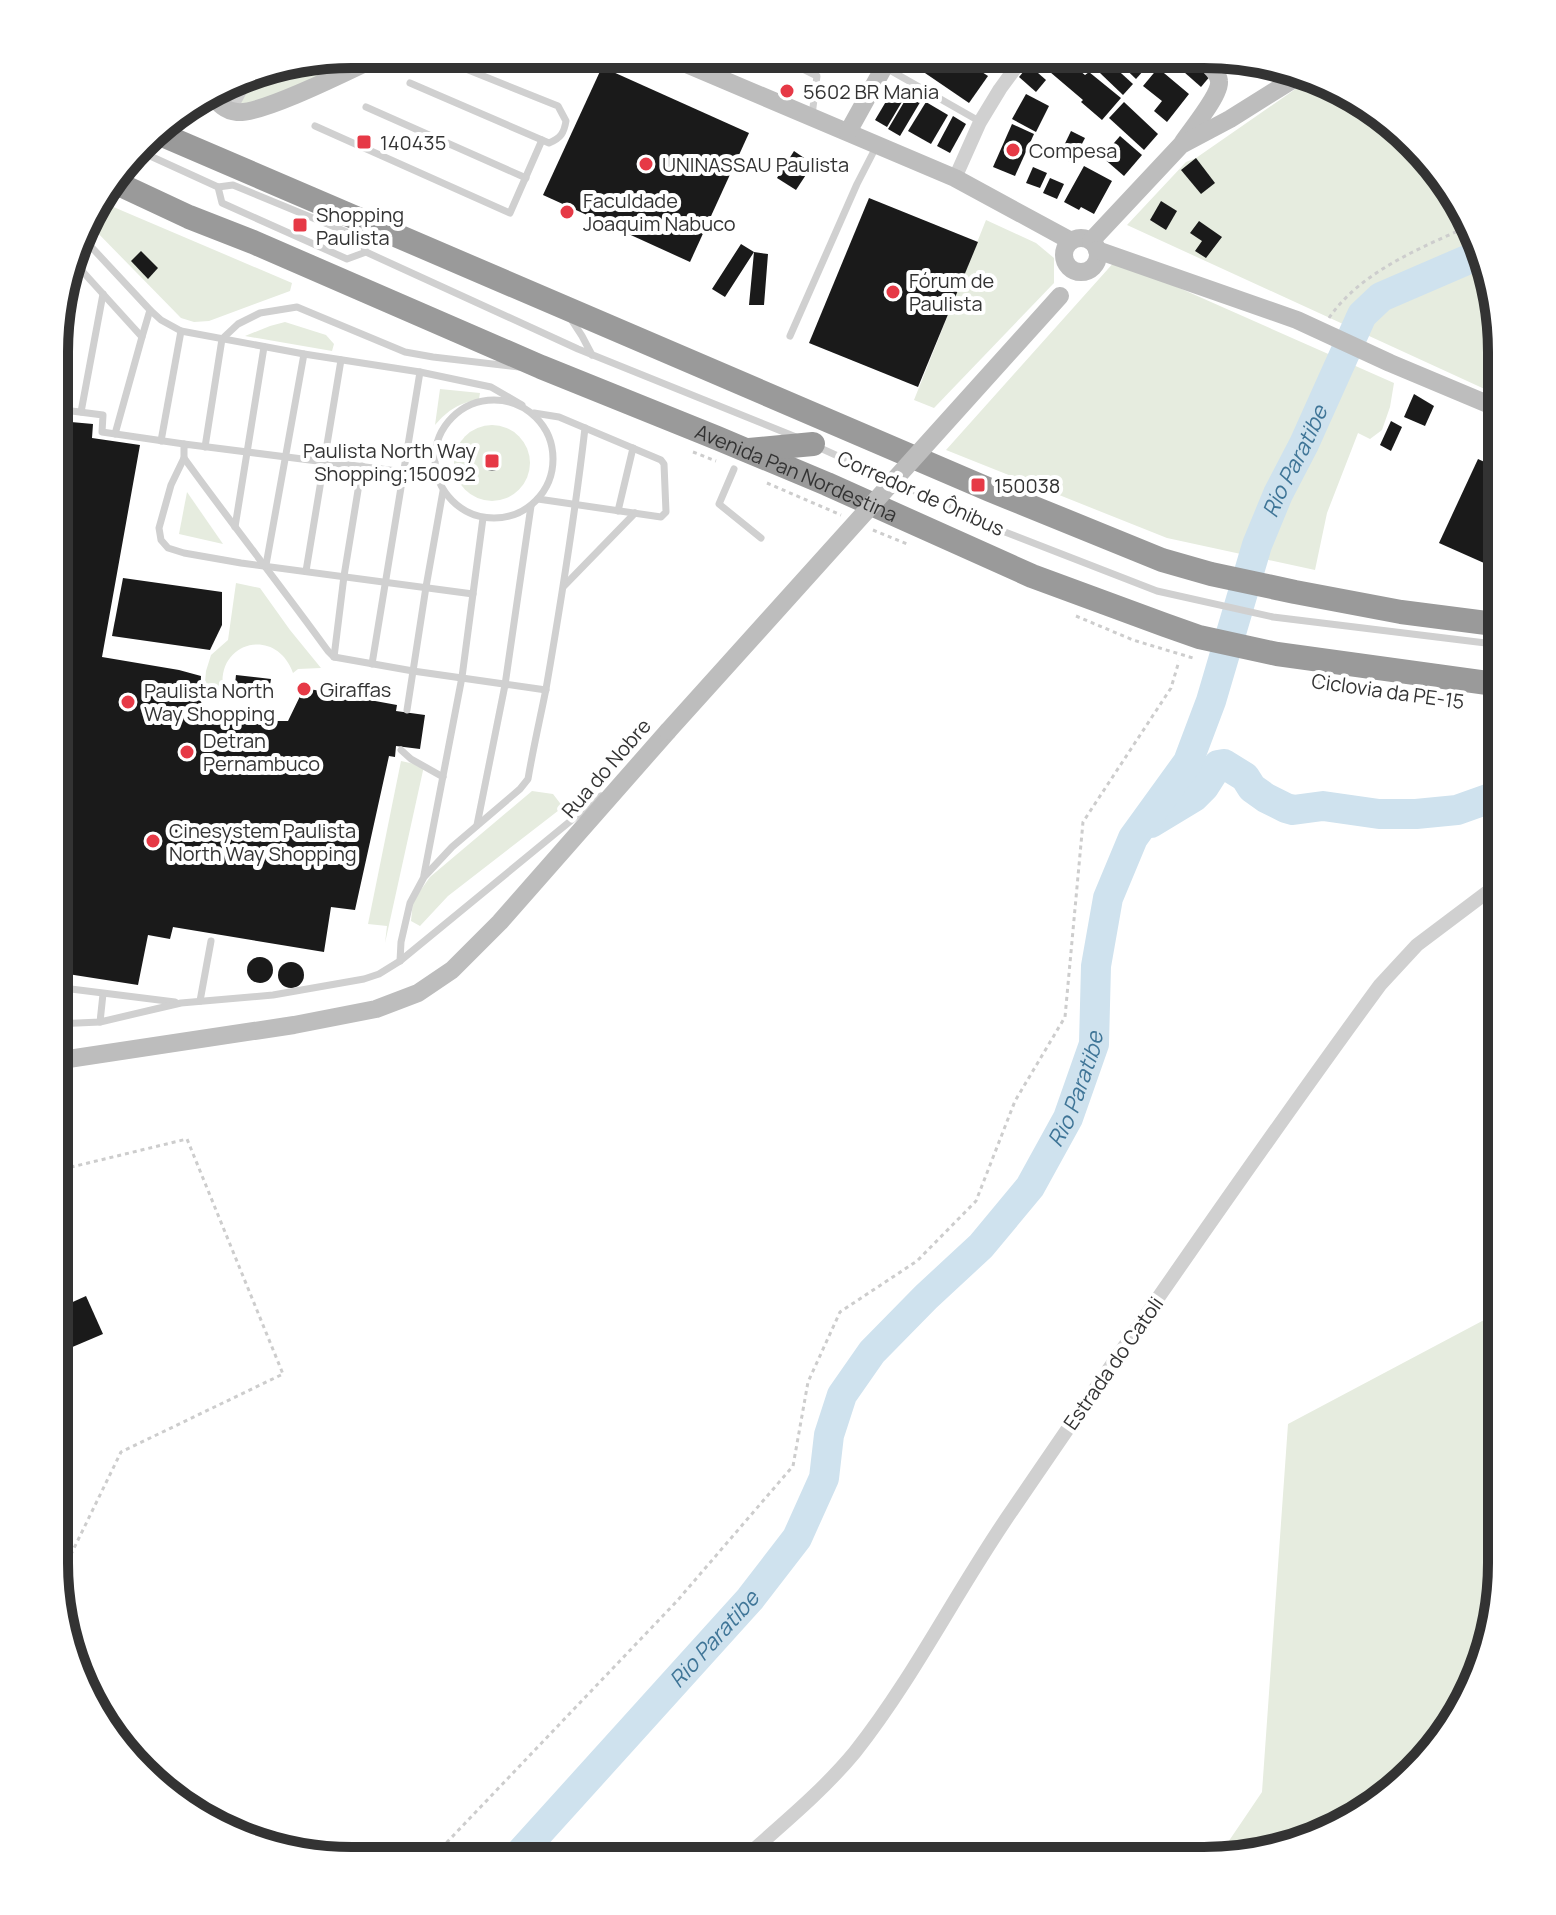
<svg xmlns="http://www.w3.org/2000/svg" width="1556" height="1915" font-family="Manrope,sans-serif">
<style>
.green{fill:#e6ecdf}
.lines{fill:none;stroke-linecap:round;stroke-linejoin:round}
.river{stroke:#cfe2ee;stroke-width:30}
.building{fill:#1a1a1a}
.path{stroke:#cdcdcd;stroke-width:3;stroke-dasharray:4 4;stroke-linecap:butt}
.lane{stroke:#d0d0d0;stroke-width:7}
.street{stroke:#d0d0d0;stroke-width:14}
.secondary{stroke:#bdbdbd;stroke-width:18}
.highway{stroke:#9a9a9a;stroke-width:24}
.secondary-bridge{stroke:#bdbdbd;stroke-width:18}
.poi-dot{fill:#e63946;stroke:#fff;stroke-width:3}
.labels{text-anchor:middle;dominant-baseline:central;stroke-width:8;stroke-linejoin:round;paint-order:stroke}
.poi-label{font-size:20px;fill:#333;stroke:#fff;text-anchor:start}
.street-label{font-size:20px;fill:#333;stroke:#fff}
.water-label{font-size:22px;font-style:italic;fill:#3f7597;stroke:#fff}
.rim{fill:none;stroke:#333;stroke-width:10}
</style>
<rect width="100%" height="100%" fill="#fff"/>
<g class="green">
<polygon points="352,54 374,54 305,87 234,108 215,94 256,70"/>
<polygon points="1307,81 1370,104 1462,203 1492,275 1502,352 1502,397 1127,225 1186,162 1196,158"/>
<polygon points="97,200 292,283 290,291 209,321 194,322 181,318 87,222"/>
<polygon points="986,220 1036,243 1054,258 1054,283 934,408 914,400"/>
<polygon points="1116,260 1394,383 1390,407 1382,430 1370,439 1358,433 1327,513 1315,570 1167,538 946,450"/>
<polygon points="285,322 326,335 334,344 332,351 245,336 270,326"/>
<path d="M440 389 480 393 479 399C458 404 449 409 435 425Z"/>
<circle cx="492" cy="463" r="38"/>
<polygon points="187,492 223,544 179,534"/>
<path d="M236 583 260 588 290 630 321 668 298 669 293 673C275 623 209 644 225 697L204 695 206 671 211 655 228 640Z"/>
<polygon points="401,761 424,766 385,943 387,926 368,924"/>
<polygon points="532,791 553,794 563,807 448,896 420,926 411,921 413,901 430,877"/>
<polygon points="1501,1311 1501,1583 1486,1659 1452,1728 1353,1821 1223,1860 1216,1860 1262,1792 1288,1424"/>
</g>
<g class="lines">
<g class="river">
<polyline points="1151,823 1194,797 1204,787 1218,765 1224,764 1245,777 1252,788 1266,798 1286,808 1293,810 1323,806 1379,814 1416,814 1457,810 1502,794"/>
<path id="s1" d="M514 1860 750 1599 797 1538 824 1478 829 1435 842 1395 872 1352 926 1297 981 1246 1030 1187 1068 1118 1094 1044 1096 966 1108 898 1133 838 1188 762 1211 701 1257 545 1278 494 1304 444 1362 315 1381 297 1483 253"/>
</g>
</g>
<g class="building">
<polygon points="900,56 958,56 988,76 969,103"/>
<polygon points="1118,56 1129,56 1144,70 1136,79 1115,59"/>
<polygon points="1063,57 1085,75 1089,72 1121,98 1102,120 1081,102 1083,100 1050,72"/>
<polygon points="1195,60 1211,75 1201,87 1184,72"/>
<polygon points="1110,63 1133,84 1123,95 1100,73"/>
<polygon points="1029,65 1046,80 1036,92 1019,77"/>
<polygon points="602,67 749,133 690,262 543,195"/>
<polygon points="1158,68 1189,94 1167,122 1154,111 1162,101 1143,86"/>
<polygon points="897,83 909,90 887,127 875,120"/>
<polygon points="910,92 922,99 900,136 888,129"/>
<polygon points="1026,94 1049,106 1036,132 1012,119"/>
<polygon points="926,102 948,115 931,144 908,131"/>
<polygon points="1124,102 1158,134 1144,150 1109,118"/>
<polygon points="953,116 966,124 950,153 937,146"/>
<polygon points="1012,124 1034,134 1015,176 993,167"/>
<polygon points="1071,131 1085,138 1072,163 1059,156"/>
<polygon points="1120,136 1142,155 1124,176 1102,157"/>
<polygon points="794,151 813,164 796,190 777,178"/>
<polygon points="1196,158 1215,183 1201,194 1181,170"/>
<polygon points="1084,166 1112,181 1094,214 1081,207 1079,210 1064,202"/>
<polygon points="1033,167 1047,173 1040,188 1026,183"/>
<polygon points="1050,178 1064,184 1057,199 1043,193"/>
<polygon points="869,198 978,242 918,387 809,343"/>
<polygon points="1161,201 1177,211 1166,230 1150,220"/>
<polygon points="1199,221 1222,237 1206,258 1195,251 1202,241 1190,233"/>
<polygon points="741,244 754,252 768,254 764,305 749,305 754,252 725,297 712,289"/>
<polygon points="141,251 158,268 148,279 131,261"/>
<polygon points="1414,394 1434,406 1425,426 1404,417"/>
<polygon points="1391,421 1402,427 1391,451 1380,445"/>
<polygon points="71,422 93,424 92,438 140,445 102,657 179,670 201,676 200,698 204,712 250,721 288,721 304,688 397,705 396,711 425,715 420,749 396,746 395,757 389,756 355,910 331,907 324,952 173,927 170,939 148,935 138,985 55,972 56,435 70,437"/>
<circle cx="492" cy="462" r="9"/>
<polygon points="1478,459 1502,470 1502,571 1439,543"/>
<polygon points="123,578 222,592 222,625 210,650 112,636"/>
<polygon points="236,675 271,679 268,696 234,693"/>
<circle cx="260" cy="970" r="13"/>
<circle cx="291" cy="975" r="13"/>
<polygon points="86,1296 103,1334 63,1351 54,1331 55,1310"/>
</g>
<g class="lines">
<g class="path">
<path d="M1329 318C1361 271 1421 248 1471 225"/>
<polyline points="693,452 716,461"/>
<polyline points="767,483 841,515"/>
<polyline points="873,530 907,544"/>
<polyline points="1076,616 1133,640 1193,658"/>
<polyline points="1318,682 1437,698"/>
<polyline points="55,1171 187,1139 283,1374 121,1452 57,1583"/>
<polyline points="430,1860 677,1601 793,1466 808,1382 840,1312 917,1261 976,1201 1015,1101 1065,1017 1083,822 1171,688 1179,661"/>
</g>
<g class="lane">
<polyline points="775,55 817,76 812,115"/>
<polyline points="886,68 979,121"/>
<polyline points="705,69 717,55"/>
<polyline points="410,83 542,140"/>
<polyline points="366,107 526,178"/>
<path d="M315 126 510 213 542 140 549 143C561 138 564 133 566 121L558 106 451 63 446 54"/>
<polyline points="137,150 218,187 233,185 359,237 366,252 578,349 796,437"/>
<polyline points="218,187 222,203 347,259 366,252"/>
<polyline points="82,237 150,310 161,320 181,331 304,354 420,372 491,387 522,405"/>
<polyline points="74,262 142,337 115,434"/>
<polyline points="571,319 582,336 592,355"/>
<polyline points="790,336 857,184 876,147"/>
<polyline points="142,337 150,310"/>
<circle cx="494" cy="459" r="59"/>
<polyline points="56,409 103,415 102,432 184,444"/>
<polyline points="81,412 103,294"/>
<polyline points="534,413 559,417 661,460 664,464 666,512 661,517 538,499"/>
<polyline points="56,426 65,427"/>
<polyline points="161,441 181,331"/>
<polyline points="205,447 222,339 238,324 260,313 297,307 405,352 433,357 519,367"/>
<polyline points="818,447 1005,532 1157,591 1273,617 1502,645"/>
<polyline points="184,458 171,485 159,528 161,540 168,548 184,553 241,563 473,594"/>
<polyline points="734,469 719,504 761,538"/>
<path d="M436 476 184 444V458C231 523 281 586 328 651L334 657 413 671 546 690"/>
<polyline points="618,511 633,448"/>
<polyline points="235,527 264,347"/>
<polyline points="266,565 304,354"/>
<polyline points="306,571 341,360"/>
<polyline points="564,586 635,513"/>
<polyline points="334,657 344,576 362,466"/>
<polyline points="372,664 420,372"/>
<polyline points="407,710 426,587 443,491"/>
<polyline points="401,750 411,759 443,777"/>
<polyline points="477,825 505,685 531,506"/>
<polyline points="424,875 462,677 483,518"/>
<path d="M400 961 401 942 410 903 424 877 452 847 520 789 528 779C533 749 540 719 546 689 561 602 575 515 585 428"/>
<polyline points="55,987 175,1002"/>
<polyline points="200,1001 211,941"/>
<polyline points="100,1022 103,994"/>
<polyline points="55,1024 100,1022 181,1003 273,995 364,979 379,974 400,961 601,796"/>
</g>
<g class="street">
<polyline points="229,111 249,74"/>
<polyline points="955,178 980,122 1000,89 1024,56"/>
<path d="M742 1860C780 1826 822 1792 855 1752 915 1676 958 1588 1013 1509 1133 1333 1254 1157 1380 985L1417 945 1502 881"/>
</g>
<g class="secondary">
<polyline points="665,55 955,178 1071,241"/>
<path d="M212 95C219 104 225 111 237 112 262 115 356 67 384 54"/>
<polyline points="848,132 884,67 893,56"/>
<path d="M1183 142C1191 130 1221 94 1219 81 1218 71 1206 63 1199 56"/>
<circle cx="1081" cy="255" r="17"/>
<polyline points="1091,241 1181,145 1230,119 1297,77"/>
<polyline points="1097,250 1297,320 1390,363 1502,410"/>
<polyline points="55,1061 294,1025 376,1009 418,993 452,970 500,922 668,731"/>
</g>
<g class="highway">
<polyline points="153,131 990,490 1162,560 1211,574 1295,592 1401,612 1502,625"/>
<path id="s2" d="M112 181 189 217 253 242 541 367 717 438 827 484 1032 576 1165 625 1199 637 1277 654 1502 685"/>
<polyline points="749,450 813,444"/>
</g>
<polyline class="secondary-bridge" points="668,731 1060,296"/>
</g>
<g class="poi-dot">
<circle cx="787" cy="91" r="8"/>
<rect x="356" y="134" width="16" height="16" rx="4"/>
<circle cx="1013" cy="150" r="8"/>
<circle cx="646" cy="164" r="8"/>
<circle cx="567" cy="212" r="8"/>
<rect x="292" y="217" width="16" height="16" rx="4"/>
<circle cx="893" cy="292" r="8"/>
<rect x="484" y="453" width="16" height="16" rx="4"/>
<rect x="970" y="477" width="16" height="16" rx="4"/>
<circle cx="304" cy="689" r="8"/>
<circle cx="128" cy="702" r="8"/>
<circle cx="187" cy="752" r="8"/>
<circle cx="153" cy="841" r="8"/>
</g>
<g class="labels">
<g class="poi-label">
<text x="803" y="91">5602 BR Mania</text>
<text x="380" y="142">140435</text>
<text x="1029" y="150">Compesa</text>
<text x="662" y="164">UNINASSAU Paulista</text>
<text x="583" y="200">Faculdade<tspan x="583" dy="23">Joaquim Nabuco</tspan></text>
<text x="316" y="214">Shopping<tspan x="316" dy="23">Paulista</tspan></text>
<text x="909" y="280">Fórum de<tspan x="909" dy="23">Paulista</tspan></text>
<text x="476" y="450" text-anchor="end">Paulista North Way<tspan x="476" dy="23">Shopping;150092</tspan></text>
<text x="994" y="485">150038</text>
<text x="320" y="689">Giraffas</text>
<text x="144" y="690">Paulista North<tspan x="144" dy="23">Way Shopping</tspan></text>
<text x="203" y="740">Detran<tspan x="203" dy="23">Pernambuco</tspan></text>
<text x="169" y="830">Cinesystem Paulista<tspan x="169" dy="23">North Way Shopping</tspan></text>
</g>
<g class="street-label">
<text stroke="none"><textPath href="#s2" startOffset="744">Avenida Pan Nordestina</textPath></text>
<text transform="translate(921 493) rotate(24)">Corredor de Ônibus</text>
<text transform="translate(1388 691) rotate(8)">Ciclovia da PE-15</text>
<text transform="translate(606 768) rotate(-49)">Rua do Nobre</text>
<text transform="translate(1113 1363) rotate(-55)">Estrada do Catoli</text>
</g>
<g class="water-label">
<text stroke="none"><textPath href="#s1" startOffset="1644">Rio Paratibe</textPath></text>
<text stroke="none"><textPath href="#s1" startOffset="970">Rio Paratibe</textPath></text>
<text stroke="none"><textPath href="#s1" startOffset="298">Rio Paratibe</textPath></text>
</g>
</g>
<path d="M0 0H1556V1915H0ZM352 68H1204A284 284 0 0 1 1488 352V1563A284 284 0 0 1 1204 1847H352A284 284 0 0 1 68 1563V352A284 284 0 0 1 352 68Z" fill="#fff" fill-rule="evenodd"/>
<path class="rim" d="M352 68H1204A284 284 0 0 1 1488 352V1563A284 284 0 0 1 1204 1847H352A284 284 0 0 1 68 1563V352A284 284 0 0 1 352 68Z"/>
</svg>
